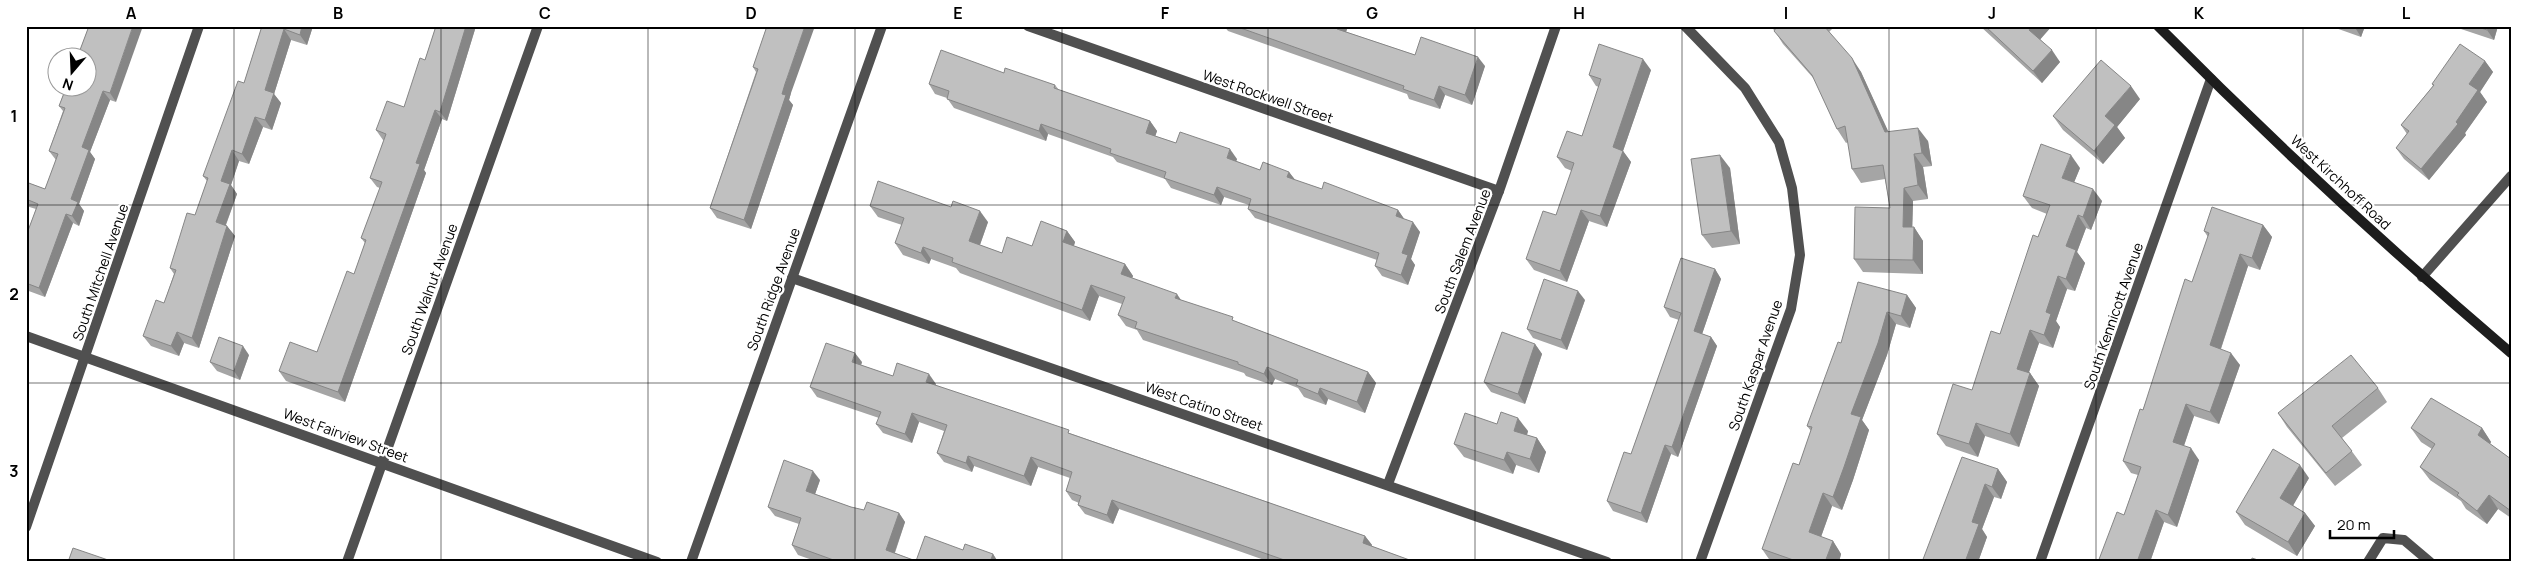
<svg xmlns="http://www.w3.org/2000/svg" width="2537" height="588" font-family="Manrope,sans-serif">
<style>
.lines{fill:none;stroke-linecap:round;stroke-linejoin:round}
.minor{stroke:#505050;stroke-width:10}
.secondary{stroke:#1d1d1d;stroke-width:10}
.wall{fill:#a5a5a5}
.shaded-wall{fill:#868686}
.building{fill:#c0c0c0;stroke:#868686}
.grid{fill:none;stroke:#000;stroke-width:1;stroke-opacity:0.55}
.labels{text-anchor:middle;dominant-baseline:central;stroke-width:4.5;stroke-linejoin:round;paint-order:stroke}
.street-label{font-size:14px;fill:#000;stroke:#fff}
.neatline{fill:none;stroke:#000;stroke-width:2}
.grid-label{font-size:16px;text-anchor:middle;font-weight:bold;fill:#000}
</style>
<rect width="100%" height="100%" fill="#fff"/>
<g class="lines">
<g class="minor">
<polyline points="1028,26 1499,191"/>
<polyline points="1685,26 1745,88 1779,142 1792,188 1800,255 1791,309 1700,562"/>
<polyline points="2422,277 2511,176"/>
<polyline points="792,278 1607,562"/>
<polyline points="26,336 657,562"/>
<polyline points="1388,484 1499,191 1556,26"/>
<polyline points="26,527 199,26"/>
<polyline points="347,562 538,26"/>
<polyline points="691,562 882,26"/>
<polyline points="2040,562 2211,79"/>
<polyline points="2368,562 2383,538 2404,540 2430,562"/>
</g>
<path class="secondary" d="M2158 26C2271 140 2389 249 2511 353"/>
</g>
<g class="wall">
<polygon points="89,26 116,102 110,100 90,152 95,159 79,204 84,211 79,226 73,223 45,297 26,290 26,236 36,209 26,206 26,182 45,189 56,160 49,151 63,111 59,106"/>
<polygon points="262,26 313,26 307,45 291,40 274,94 281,103 272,130 263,127 249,164 239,161 231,185 237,194 226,225 235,236 199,348 184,343 179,356 151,346 143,336 164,303 174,274 170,268 195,215 207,181 203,176 244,83"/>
<polygon points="436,26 476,26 447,121 442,119 424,170 426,173 345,402 286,381 279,371 317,352 354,274 365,243 361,238 380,188 377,187 370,178 384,140 383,140 376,130 404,107 425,60"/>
<polygon points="767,26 791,93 789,100 793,105 751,229 717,218 710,208 756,72 753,67"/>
<polygon points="1224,26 1348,26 1346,32 1415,55 1485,66 1472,105 1445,95 1440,109 1409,99 1407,94 1228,31"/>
<polygon points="1770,26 1835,26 1829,32 1861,72 1888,132 1928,141 1932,166 1923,167 1928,199 1913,201 1912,227 1914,227 1923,241 1923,274 1863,272 1854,259 1890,208 1885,179 1861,183 1852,169 1848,142 1846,143 1837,129 1815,80 1783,44 1774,30"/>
<polygon points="1980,26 2052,26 2040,39 2060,62 2042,83"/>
<polygon points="2330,26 2365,26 2361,37"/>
<polygon points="2459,26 2498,26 2494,40 2461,29"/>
<polygon points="2485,61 2493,72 2480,92 2487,102 2465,133 2466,135 2429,180 2404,159 2396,148 2407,134 2401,125 2433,86 2432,84"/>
<polygon points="1651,70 1623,151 1631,162 1607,227 1589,221 1567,282 1534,270 1526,259 1556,215 1572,171 1565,168 1557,157 1582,136 1599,87 1596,86 1589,75"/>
<polygon points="1004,73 1055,85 1059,90 1150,121 1157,131 1155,136 1176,143 1237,159 1236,161 1260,170 1289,172 1295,180 1322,189 1398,210 1404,219 1420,232 1411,259 1415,265 1408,285 1382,276 1375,266 1377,260 1255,218 1248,209 1249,205 1224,197 1221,205 1171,188 1165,179 1117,162 1113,157 1048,134 1046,141 954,108 947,98 935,94 929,84"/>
<polygon points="2140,99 2117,127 2125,138 2103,164 2063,130 2053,116"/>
<polygon points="1730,168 1740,244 1712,248 1702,235"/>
<polygon points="2080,168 2074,182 2102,201 2091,230 2086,228 2077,252 2085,263 2075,291 2067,289 2056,321 2060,327 2053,348 2039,343 2029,372 2030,373 2039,386 2019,447 1985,436 1978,457 1946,446 1937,434 1972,390 2000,334 2038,237 2047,214 2032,208 2023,196"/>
<polygon points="870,206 988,222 980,245 1002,253 1032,246 1067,231 1075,242 1074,246 1125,264 1133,276 1132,278 1181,300 1237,322 1368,372 1376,383 1365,413 1328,399 1326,405 1304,397 1298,388 1275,379 1272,385 1246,376 1244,373 1143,340 1137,330 1126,326 1118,315 1122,304 1099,296 1090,321 960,273 956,268 931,259 929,264 903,255 895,243 902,225 878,217"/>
<polygon points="2263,225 2272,237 2260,270 2248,266 2221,349 2240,365 2219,424 2194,416 2184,446 2199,460 2177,527 2164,522 2150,562 2098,562 2124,515 2138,475 2131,473 2123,461 2192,282 2208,237 2204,231"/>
<polygon points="1715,269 1721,279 1702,334 1711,337 1717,346 1678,457 1671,454 1647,523 1613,511 1607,501 1631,454 1679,320 1670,317 1664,307"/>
<polygon points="1907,295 1916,308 1910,328 1896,324 1887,355 1862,420 1869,430 1853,480 1842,510 1832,506 1821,537 1833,541 1841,554 1839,562 1771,562 1762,549 1799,465 1811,431 1807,426 1841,343"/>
<polygon points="1585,300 1567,350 1533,338 1527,329"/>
<polygon points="1535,344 1542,354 1525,404 1491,392 1484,382"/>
<polygon points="249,355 240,380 217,371 210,362"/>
<polygon points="862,362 861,365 893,376 936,384 935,385 1072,434 1365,536 1372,545 1371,546 1415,562 1270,562 1119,509 1113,524 1085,514 1078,505 1079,503 1072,500 1066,491 1070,478 1038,467 1031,486 974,466 972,472 944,462 937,453 944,431 919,422 912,443 883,433 876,424 879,418 817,397 810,387"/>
<polygon points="2378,388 2387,402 2342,438 2362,465 2335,486 2287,427 2278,413"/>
<polygon points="1497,424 1528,431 1527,435 1537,438 1546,452 1539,473 1516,465 1513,474 1464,457 1454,444"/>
<polygon points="2411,428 2482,428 2491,442 2490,444 2511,459 2511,518 2498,509 2487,524 2466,509 2461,501 2430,480 2420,467 2432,449 2421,442"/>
<polygon points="1998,469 2007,482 2001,499 1994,497 1982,529 1987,537 1978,562 1922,562"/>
<polygon points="2309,478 2293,505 2305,513 2315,526 2297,556 2245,525 2236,512"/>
<polygon points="820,480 815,494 851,507 864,510 899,513 905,522 895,553 916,561 963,550 993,554 998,562 818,562 798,555 792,545 799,524 775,516 768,507"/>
</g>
<g class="shaded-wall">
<polygon points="133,26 143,26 116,102 110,93"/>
<polygon points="302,26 313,26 307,45 300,35"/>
<polygon points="466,26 476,26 447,121 440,112"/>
<polygon points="805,26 815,26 791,93 789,100 793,105 751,229 744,220 785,84"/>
<polygon points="1338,26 1348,26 1344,38 1337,29"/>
<polygon points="2032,26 2052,26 2038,42 2029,30"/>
<polygon points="2354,26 2365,26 2361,37"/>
<polygon points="2489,26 2498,26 2494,40 2487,30"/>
<polygon points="284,29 291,40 274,94 281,103 272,130 265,120 265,90"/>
<polygon points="2052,50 2060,62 2042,83 2033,71"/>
<polygon points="1478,57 1485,66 1472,105 1465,95"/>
<polygon points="1852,58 1861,72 1895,146 1885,132"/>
<polygon points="1643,59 1651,70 1623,151 1631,162 1607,227 1600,216 1613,147"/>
<polygon points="2485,61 2493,72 2480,92 2487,102 2465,133 2466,135 2429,180 2421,169 2456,122 2469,84"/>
<polygon points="1439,86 1445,95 1440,109 1434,100"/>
<polygon points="2131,86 2140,99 2117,127 2125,138 2103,164 2094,151 2105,116"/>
<polygon points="103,91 110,100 90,152 95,159 79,204 84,211 79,226 72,216 71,199 82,147"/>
<polygon points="435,110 442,119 424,170 426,173 345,402 338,392 416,163"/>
<polygon points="255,117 263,127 249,164 242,154"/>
<polygon points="1150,121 1157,131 1153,143 1146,133"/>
<polygon points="1041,124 1048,134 1046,141 1039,131"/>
<polygon points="1918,128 1928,141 1932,166 1922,153"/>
<polygon points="1230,149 1237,159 1234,168 1227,158"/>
<polygon points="232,150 239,161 231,185 237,194 223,232 216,222 221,181"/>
<polygon points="1914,154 1923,167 1928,199 1918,185"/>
<polygon points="1720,155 1730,168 1740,244 1731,231"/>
<polygon points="2071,155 2080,168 2071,190 2062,178"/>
<polygon points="1289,172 1296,181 1287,177"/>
<polygon points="1217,187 1224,197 1221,205 1214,195"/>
<polygon points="1904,188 1913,201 1912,240 1903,227"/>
<polygon points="2093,189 2102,201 2091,230 2083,217"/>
<polygon points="1398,210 1405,220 1396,216"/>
<polygon points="1581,210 1589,221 1567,282 1560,271"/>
<polygon points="980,211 988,222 977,253 969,241"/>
<polygon points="66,214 73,223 45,297 39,288"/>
<polygon points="2078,215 2086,228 2077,252 2085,263 2075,291 2066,279 2066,246"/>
<polygon points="1413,222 1420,232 1411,259 1415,265 1408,285 1401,275 1402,253"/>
<polygon points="2263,225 2272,237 2260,270 2252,258"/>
<polygon points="227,226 235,236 199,348 192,338"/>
<polygon points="1914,227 1923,241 1923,274 1913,260"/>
<polygon points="1067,231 1075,242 1071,254 1063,242"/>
<polygon points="923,247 931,259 929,264 921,253"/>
<polygon points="2240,254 2248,266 2218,357 2210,345"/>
<polygon points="1125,264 1133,276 1129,285 1121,274"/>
<polygon points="1715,269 1721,279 1700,340 1694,331"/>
<polygon points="2058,276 2067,289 2056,321 2060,327 2053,348 2044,335 2046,312"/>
<polygon points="1091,285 1099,296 1090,321 1082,310"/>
<polygon points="1578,291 1585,300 1567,350 1561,340"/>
<polygon points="1177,294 1185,306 1175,298"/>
<polygon points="1907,295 1916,308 1910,328 1901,316"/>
<polygon points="1887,312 1896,324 1887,355 1862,420 1869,430 1853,480 1842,510 1833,497 1851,414"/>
<polygon points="2030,330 2039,343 2026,381 2017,369"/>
<polygon points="177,332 184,343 179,356 171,346"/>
<polygon points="1711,337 1717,346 1678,457 1672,447"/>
<polygon points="1535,344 1542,354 1525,404 1518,394"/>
<polygon points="243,346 249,355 240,380 234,371"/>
<polygon points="855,353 862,362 859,371 852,362"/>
<polygon points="2231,353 2240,365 2219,424 2210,412"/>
<polygon points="1267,367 1275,379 1272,385 1264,374"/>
<polygon points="1368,372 1376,383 1365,413 1357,402"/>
<polygon points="2030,373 2039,386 2019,447 2010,434"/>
<polygon points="929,374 936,384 933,392 926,382"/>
<polygon points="1320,388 1328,399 1326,405 1318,394"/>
<polygon points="2186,404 2194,416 2181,454 2173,442"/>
<polygon points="912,413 919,422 912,443 905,434"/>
<polygon points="1518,418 1528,431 1524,444 1514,431"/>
<polygon points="1976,423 1985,436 1978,457 1969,444"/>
<polygon points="2482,428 2491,442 2487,448 2478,435"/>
<polygon points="1537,438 1546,452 1539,473 1530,459"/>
<polygon points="1665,445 1671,454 1647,523 1641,513"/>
<polygon points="2191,448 2199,460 2177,527 2168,515"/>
<polygon points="1507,452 1516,465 1513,474 1504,460"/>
<polygon points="968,456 974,466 972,472 966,463"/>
<polygon points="1031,457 1038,467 1031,486 1024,476"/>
<polygon points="2300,465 2309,478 2290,511 2280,498"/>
<polygon points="1998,469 2007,482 2001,499 1992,487"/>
<polygon points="813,471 820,480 813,500 806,491"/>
<polygon points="1985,484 1994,497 1982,529 1987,537 1978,562 1965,562 1972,522"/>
<polygon points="1823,493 1832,506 1818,545 1809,532"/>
<polygon points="2489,495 2498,509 2487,524 2477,511"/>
<polygon points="1112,500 1119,509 1113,524 1107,515"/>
<polygon points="2156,510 2164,522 2150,562 2137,562"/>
<polygon points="899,513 905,522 892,560 886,550"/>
<polygon points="2305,513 2315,526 2297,556 2288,542"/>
<polygon points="1365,536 1372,545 1369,553 1363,543"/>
<polygon points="1833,541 1841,554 1839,562 1825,562"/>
<polygon points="993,554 998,562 990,562"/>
</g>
<g class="building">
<polygon points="89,26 133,26 110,93 103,91 82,147 89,150 71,199 78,202 72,216 66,214 39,288 26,283 26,236 38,204 26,199 26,182 45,189 58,154 49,151 65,108 59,106 66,88 88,88 88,58 77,58"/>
<polygon points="262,26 302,26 300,35 284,29 265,90 274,93 265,120 255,117 242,154 232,150 221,181 230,184 216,222 227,226 192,338 177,332 171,346 143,336 156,300 164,303 176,270 170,268 187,213 195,215 208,178 203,176 238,81 244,83"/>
<polygon points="436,26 466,26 440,112 435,110 416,163 420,164 338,392 279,371 290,342 317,352 347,271 354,274 366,240 361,238 382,182 370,178 386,134 376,130 387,101 404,107 420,58 425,60"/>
<polygon points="767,26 805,26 785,84 782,94 786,95 744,220 710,208 758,69 753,67"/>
<polygon points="1235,26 1338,26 1337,29 1415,55 1421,37 1478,57 1465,95 1439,86 1434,100 1403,89 1404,86"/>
<polygon points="1775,26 1824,26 1852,58 1885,132 1918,128 1922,153 1914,154 1918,185 1904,188 1903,227 1914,227 1913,260 1854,259 1855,207 1890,208 1883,165 1852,169 1845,126 1837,129 1812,75 1774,31 1776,28"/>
<polygon points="1985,26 2032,26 2029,30 2052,50 2033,71"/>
<polygon points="2475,26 2489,26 2487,30"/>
<polygon points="1599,44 1643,59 1613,147 1623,151 1600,216 1581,210 1560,271 1526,259 1543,211 1556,215 1574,163 1557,157 1567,131 1582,136 1601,79 1589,75"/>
<polygon points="2460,44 2485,61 2469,84 2478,90 2456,122 2458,124 2421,169 2396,148 2409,131 2401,125 2434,85 2432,84"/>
<polygon points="941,50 1004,73 1005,68 1055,85 1054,88 1150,121 1146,133 1176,143 1180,132 1230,149 1227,158 1260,170 1263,162 1289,172 1287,177 1322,189 1324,182 1398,210 1396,216 1413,222 1402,253 1408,255 1401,275 1375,266 1379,253 1248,209 1251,199 1217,187 1214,195 1164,178 1166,172 1110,153 1111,149 1041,124 1039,131 947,99 949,91 929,84"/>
<polygon points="2101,60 2131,86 2105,116 2115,125 2094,151 2053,116"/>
<polygon points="2041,144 2071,155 2062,178 2093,189 2083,217 2078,215 2066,246 2076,250 2066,279 2058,276 2046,312 2051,314 2044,335 2030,330 2017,369 2030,373 2010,434 1976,423 1969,444 1937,434 1953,384 1972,390 1991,331 2000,334 2033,235 2038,237 2050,205 2023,196"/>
<polygon points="1720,155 1731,231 1702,235 1691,159"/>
<polygon points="878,181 951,207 953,201 980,211 969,241 1002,253 1007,237 1032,246 1041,221 1067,231 1063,242 1125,264 1121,274 1177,294 1175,298 1233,317 1232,320 1368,372 1357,402 1320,388 1318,394 1296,385 1298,380 1267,367 1264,374 1238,364 1238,362 1135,328 1137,322 1118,315 1125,297 1091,285 1082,310 952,262 953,258 923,247 921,253 895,243 904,218 870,206"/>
<polygon points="2212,207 2263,225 2252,258 2240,254 2210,345 2231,353 2210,412 2186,404 2173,442 2191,448 2168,515 2156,510 2137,562 2098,562 2117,512 2124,515 2141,467 2123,461 2140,409 2143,410 2185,279 2192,282 2209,233 2204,231"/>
<polygon points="1681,258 1715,269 1694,331 1711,337 1672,447 1665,445 1641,513 1607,501 1624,452 1631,454 1681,313 1664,307"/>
<polygon points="1544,279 1578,291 1561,340 1527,329"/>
<polygon points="1858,282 1907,295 1901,316 1887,312 1878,343 1851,414 1861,417 1844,467 1833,497 1823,493 1809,532 1833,541 1825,562 1799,562 1762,549 1793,463 1799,465 1812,427 1807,426 1838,342 1841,343"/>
<polygon points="1502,332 1535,344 1518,394 1484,382"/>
<polygon points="219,337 243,346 234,371 210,362"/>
<polygon points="826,343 855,353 852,362 893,376 897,363 929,374 926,382 1016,412 1069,430 1068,433 1365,536 1363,543 1415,562 1290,562 1112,500 1107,515 1078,505 1081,496 1066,491 1072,472 1031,457 1024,476 968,456 966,463 937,453 947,425 912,413 905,434 876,424 881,412 810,387"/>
<polygon points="2351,355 2378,388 2332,426 2352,451 2326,473 2278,413"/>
<polygon points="2431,398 2482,428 2478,435 2511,459 2511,511 2489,495 2477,511 2457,495 2459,493 2420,467 2435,444 2411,428"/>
<polygon points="1501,412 1518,418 1514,431 1537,438 1530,459 1507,452 1504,460 1454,444 1465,413 1497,424"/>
<polygon points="2273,449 2300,465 2280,498 2305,513 2288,542 2236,512"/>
<polygon points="1962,457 1998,469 1992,487 1985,484 1972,522 1979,524 1965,562 1922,562"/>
<polygon points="784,460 813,471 806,491 851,507 864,510 867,502 899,513 886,550 916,561 925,536 963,550 965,544 993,554 990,562 839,562 792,545 801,518 768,507"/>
<polygon points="73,548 114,562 68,562"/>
<polygon points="2252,558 2264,562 2251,562"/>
</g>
<path class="grid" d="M234 26V562M441 26V562M648 26V562M855 26V562M1062 26V562M1268 26V562M1475 26V562M1682 26V562M1889 26V562M2096 26V562M2303 26V562M26 205H2511M26 383H2511"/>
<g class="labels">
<g class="street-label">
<text transform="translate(1268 96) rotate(19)">West Rockwell Street</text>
<text transform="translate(2341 182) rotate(43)">West Kirchhoff Road</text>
<text transform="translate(1462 251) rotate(-69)">South Salem Avenue</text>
<text transform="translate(100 272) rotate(-71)">South Mitchell Avenue</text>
<text transform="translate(429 289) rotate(-70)">South Walnut Avenue</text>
<text transform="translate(773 289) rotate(-70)">South Ridge Avenue</text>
<text transform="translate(2113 316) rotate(-71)">South Kennicott Avenue</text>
<text transform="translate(1755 365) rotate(-71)">South Kaspar Avenue</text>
<text transform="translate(1204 406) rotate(19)">West Catino Street</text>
<text transform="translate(346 435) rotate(20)">West Fairview Street</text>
</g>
</g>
<rect width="2537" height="588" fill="none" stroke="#ffffff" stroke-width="55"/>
<g transform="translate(72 72) rotate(199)"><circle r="24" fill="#ffffff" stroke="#999999"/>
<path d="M0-4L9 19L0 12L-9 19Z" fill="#000000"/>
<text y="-8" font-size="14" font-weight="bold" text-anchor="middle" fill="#000000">N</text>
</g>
<path d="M2330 530v8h64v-8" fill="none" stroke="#000000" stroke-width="2.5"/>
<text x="2337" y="530" font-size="15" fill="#000000" stroke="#ffffff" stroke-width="4" paint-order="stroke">20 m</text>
<rect x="28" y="28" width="2482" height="532" class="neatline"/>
<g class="grid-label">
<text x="131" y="19">A</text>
<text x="338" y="19">B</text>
<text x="545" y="19">C</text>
<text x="751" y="19">D</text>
<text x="958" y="19">E</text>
<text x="1165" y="19">F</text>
<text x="1372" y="19">G</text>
<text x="1579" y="19">H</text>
<text x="1786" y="19">I</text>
<text x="1992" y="19">J</text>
<text x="2199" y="19">K</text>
<text x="2406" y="19">L</text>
<text x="14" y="122">1</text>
<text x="14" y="300">2</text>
<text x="14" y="477">3</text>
</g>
</svg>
